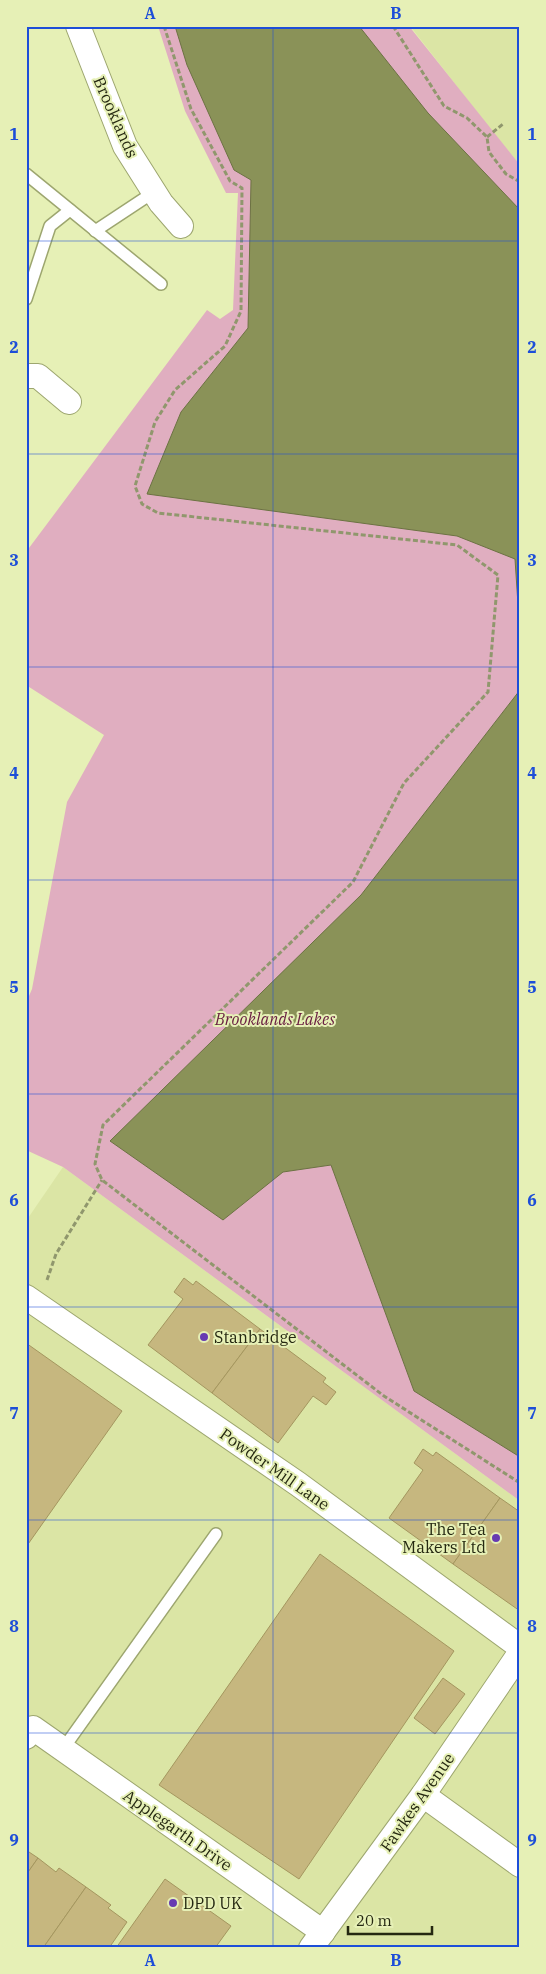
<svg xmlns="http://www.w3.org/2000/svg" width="546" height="1974" font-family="'IBM Plex Serif',serif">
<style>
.built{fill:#dbe5a5}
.green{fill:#e0aec0}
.water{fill:#8a9258;stroke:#6c7243}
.building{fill:#c6b77f;stroke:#a4965f}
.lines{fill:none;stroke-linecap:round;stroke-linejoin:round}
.service-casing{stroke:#9da66f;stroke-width:14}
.minor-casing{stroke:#9da66f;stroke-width:26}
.path{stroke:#90976d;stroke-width:3;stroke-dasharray:5 2.5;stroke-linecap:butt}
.service{stroke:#fff;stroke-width:11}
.minor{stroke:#fff;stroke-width:24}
.grid{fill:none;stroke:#1d4ed8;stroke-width:1;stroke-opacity:0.55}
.poi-dot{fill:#673bb2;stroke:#e6f0b6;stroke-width:2}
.labels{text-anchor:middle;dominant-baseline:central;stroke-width:4;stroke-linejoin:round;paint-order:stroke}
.street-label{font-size:16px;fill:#252811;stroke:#e6f0b6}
.park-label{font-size:16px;font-style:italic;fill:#6a2042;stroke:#e6f0b6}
.poi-label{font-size:16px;fill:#252811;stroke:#e6f0b6;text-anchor:start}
.neatline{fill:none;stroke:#1d4ed8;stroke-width:2}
.grid-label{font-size:16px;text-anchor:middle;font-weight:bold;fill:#1d4ed8}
</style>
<rect width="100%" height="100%" fill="#e6f0b6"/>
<g class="built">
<polygon points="410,26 520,26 520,165 488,126"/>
<polygon points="63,1167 520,1501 520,1948 26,1948 26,1221"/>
</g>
<polygon class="green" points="158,26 409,26 520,165 520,1501 63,1167 26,1150 26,1003 32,989 67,802 104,735 26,685 26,552 207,310 220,319 233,310 238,193 226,193 185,111"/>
<g class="water">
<polygon points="175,26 359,26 428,113 520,210 520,635 515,559 457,536 147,494 181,412 248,328 251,180 234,170 187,65"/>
<polygon points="520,690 520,1457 414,1391 331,1165 283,1172 223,1220 110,1141 361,895"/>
</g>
<g class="building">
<polygon points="184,1278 193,1285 196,1281 260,1329 212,1393 148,1345 183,1299 174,1292"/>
<polygon points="260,1329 326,1378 323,1382 336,1392 326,1405 313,1396 278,1443 212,1393"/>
<polygon points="26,1343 122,1411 26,1547"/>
<polygon points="423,1449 433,1456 436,1452 500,1498 453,1564 389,1518 423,1470 414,1463"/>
<polygon points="500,1498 520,1512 520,1611 453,1564"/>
<polygon points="320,1554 454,1651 299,1879 159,1785"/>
<polygon points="443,1678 465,1694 435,1734 414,1718"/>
<polygon points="26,1850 38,1858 26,1875"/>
<polygon points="38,1858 56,1872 59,1868 86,1887 43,1948 26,1948 26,1875"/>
<polygon points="165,1879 231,1926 215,1948 116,1948"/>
<polygon points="86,1887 111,1905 108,1908 127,1922 109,1948 43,1948"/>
</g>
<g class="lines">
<defs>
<g id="service">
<polyline points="26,174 161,284"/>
<polyline points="95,231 154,192"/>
<polyline points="26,299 50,226 70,210"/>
<polyline points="63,1749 216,1534"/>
</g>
<g id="minor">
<polyline points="78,26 125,146 161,203 181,226"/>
<polyline points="26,376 38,376 69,402"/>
<polyline points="26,1297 298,1484 520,1647"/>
<polyline points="26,1737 33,1728 323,1932"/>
<polyline points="423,1795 520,1865"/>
<polyline points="311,1948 423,1795 520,1653"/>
</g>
</defs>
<use href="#service" class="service-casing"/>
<use href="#minor" class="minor-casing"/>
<g class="path">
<polyline points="164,26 191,109 230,181 242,188 241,311 225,346 175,390 155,422 135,486 142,504 158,513 457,545 498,575 488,692 404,783 353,882 103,1125 95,1164 102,1180 384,1396 520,1483"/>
<polyline points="393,26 444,106 467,118 487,137 489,152 506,174 520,182"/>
<polyline points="487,137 503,124"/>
<polyline points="47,1280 56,1254 102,1180"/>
</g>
<use href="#service" class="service"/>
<use href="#minor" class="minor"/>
</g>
<path class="grid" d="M273 26V1948M26 241H520M26 454H520M26 667H520M26 880H520M26 1094H520M26 1307H520M26 1520H520M26 1733H520"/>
<g class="poi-dot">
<circle cx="204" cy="1337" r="5"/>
<circle cx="496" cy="1538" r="5"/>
<circle cx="173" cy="1903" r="5"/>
</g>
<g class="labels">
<g class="street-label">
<text transform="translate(116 117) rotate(66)">Brooklands</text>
<text transform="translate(275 1469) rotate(35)">Powder Mill Lane</text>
<text transform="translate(417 1802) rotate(-55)">Fawkes Avenue</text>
<text transform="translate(178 1830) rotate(35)">Applegarth Drive</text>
</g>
<g class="park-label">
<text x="275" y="1019">Brooklands Lakes</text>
</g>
<g class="poi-label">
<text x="214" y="1337">Stanbridge</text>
<text x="486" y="1529" text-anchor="end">The Tea<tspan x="486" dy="18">Makers Ltd</tspan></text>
<text x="183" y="1903">DPD UK</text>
</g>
</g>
<rect width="546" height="1974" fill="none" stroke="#e6f0b6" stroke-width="55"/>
<path d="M348 1926v8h84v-8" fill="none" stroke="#252811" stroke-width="2.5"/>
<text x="356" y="1926" font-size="15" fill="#252811" stroke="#e6f0b6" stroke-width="4" paint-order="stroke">20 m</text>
<rect x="28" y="28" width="490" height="1918" class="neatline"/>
<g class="grid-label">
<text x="150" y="19">A</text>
<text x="396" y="19">B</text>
<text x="14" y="140">1</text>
<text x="532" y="140">1</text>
<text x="14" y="353">2</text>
<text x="532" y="353">2</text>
<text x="14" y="566">3</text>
<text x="532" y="566">3</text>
<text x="14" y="779">4</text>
<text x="532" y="779">4</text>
<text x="14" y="993">5</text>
<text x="532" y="993">5</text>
<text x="14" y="1206">6</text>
<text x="532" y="1206">6</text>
<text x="14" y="1419">7</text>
<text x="532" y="1419">7</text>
<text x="14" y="1632">8</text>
<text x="532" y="1632">8</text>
<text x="14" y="1846">9</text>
<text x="532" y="1846">9</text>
<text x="150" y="1966">A</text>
<text x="396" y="1966">B</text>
</g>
</svg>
